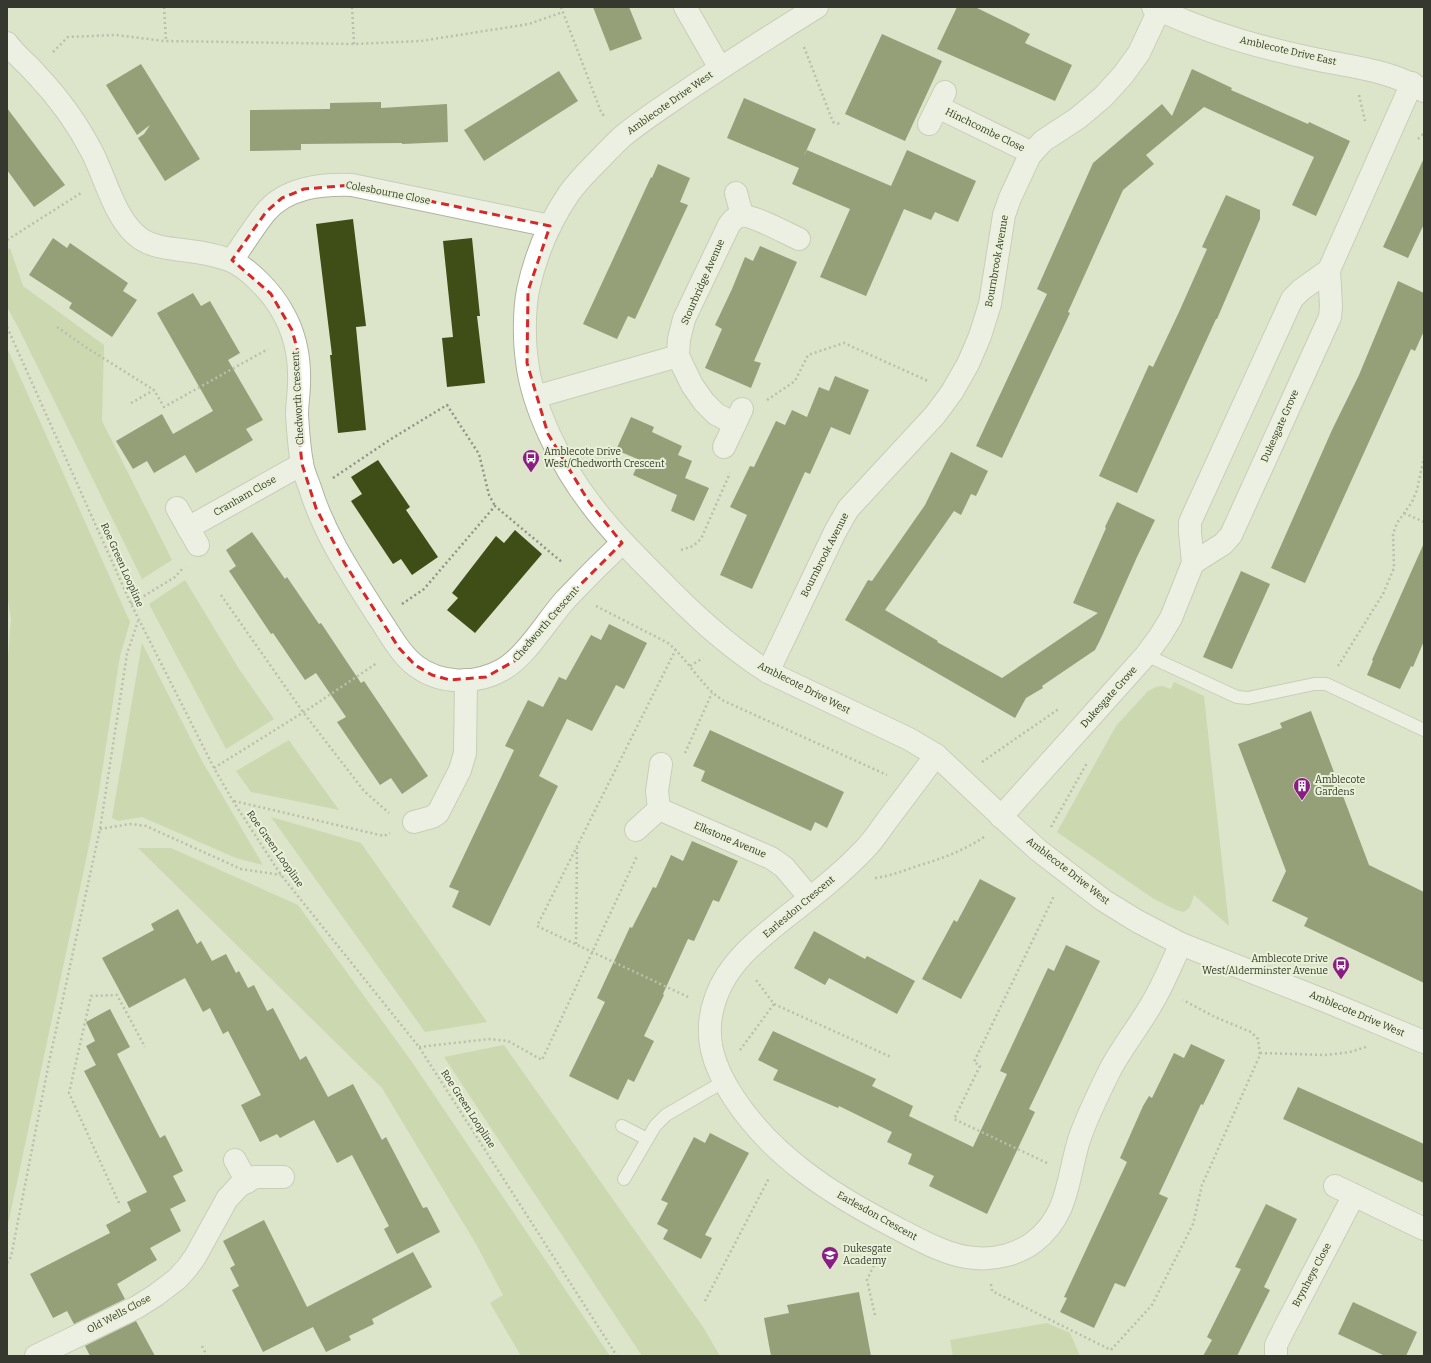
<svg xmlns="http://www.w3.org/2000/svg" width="1431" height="1363" font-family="Bitter,serif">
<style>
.green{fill:#b9cb90}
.building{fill:#3f4d16}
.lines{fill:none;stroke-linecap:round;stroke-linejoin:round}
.service-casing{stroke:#adb59c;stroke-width:14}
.minor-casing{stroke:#adb59c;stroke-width:24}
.path{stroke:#8f9582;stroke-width:2.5;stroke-dasharray:2 3;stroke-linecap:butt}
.service{stroke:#fff;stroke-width:12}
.minor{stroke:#fff;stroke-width:22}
.marked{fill:none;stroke:#d62828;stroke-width:3;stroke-dasharray:8 5;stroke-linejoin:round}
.labels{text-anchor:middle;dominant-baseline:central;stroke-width:4;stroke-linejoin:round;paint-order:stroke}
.street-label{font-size:10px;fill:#35382e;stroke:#e9f1d7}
.poi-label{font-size:10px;fill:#35382e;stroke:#e9f1d7;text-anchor:start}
</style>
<rect width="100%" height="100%" fill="#dce4ca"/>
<g class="green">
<polygon points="10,248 23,286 104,345 102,421 172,560 142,579 19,329 7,307 7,250"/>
<polygon points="7,348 130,622 120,656 99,791 90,841 7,1229 7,670 11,619 7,595"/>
<polygon points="185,580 239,669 274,719 226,749 149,604"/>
<polygon points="142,643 202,761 263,865 236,858 142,817 118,821 112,818"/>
<polygon points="1174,682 1204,696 1229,926 1194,895 1190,907 1184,912 1176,910 1154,899 1057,832 1116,726 1148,691 1156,687 1162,686 1171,689"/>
<polygon points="289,740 295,749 339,810 251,792 236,771"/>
<polygon points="271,817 361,843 487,1022 425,1032"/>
<polygon points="138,848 171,848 298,905 412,1062 610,1356 521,1356 490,1303 503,1295 476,1244 382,1088"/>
<polygon points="504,1045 703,1327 720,1356 642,1356 444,1057"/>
<polygon points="1047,1323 1070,1333 1080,1356 953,1356 950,1340"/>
</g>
<g class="building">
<polygon points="593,7 629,7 642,39 610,51"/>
<polygon points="957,7 975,7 1030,34 1025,43 1072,65 1055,101 937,49"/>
<polygon points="882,34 942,61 905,141 845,114"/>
<polygon points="141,64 200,159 165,181 138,138 144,134 150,125 137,135 106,85"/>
<polygon points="1192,69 1232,88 1231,90 1308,124 1309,122 1350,141 1316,216 1292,205 1314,157 1204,107 1146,155 1154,164 1123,190 1068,312 1070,313 1002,458 976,446 1047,294 1037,289 1093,163 1162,104 1172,116"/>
<polygon points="559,71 578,101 484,161 464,130"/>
<polygon points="744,98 816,129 803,158 807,150 891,186 907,150 976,181 958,222 935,212 931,220 904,209 866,296 820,277 850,209 792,184 799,168 727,138"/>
<polygon points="381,102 381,108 447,104 448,142 402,144 402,143 301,144 301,150 250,151 250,110 330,109 330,103"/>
<polygon points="7,108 65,185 34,207 7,170"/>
<polygon points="1424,158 1424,224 1408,258 1383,247"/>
<polygon points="658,164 690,178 680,202 688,205 635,319 628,316 617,339 583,324 651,177 652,178"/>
<polygon points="1226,195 1260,210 1260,219 1217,319 1216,319 1137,493 1099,476 1149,365 1153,367 1179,312 1207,249 1202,247"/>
<polygon points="353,219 366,326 356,327 366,430 338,433 330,355 332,355 316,224"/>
<polygon points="53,238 67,248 70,243 128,283 123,291 137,300 112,337 69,308 72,303 29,275"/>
<polygon points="472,238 480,316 477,316 485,383 447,387 442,338 453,337 443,241"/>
<polygon points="760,246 797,262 754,361 761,363 751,388 705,368 722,329 715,325 732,289 745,257 753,261"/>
<polygon points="1398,281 1424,293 1424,331 1415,351 1411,349 1305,583 1271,568 1332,430 1359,375"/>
<polygon points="193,293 201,306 210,301 240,353 228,360 263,420 246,429 253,440 196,473 185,455 154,473 147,461 133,469 116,441 162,414 173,434 213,411 157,313"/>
<polygon points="835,376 869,390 850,435 831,427 810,474 805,472 752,589 720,575 747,515 730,507 750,466 754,467 776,421 785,425 792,410 807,417 819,387 829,391"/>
<polygon points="631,417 654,427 652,432 682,446 678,455 692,461 685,478 709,488 694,521 671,511 677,495 633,475 640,460 616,450"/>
<polygon points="951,452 988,471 976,496 971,494 961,515 954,511 885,610 938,641 937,642 1002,678 1098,613 1073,603 1106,528 1105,527 1117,502 1155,520 1137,557 1102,636 1095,650 1042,686 1043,688 1026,698 1015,718 845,620 868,580 872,581 925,505"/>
<polygon points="378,460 410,507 406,510 438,557 412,575 401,559 393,564 351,501 362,494 351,477"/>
<polygon points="515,530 542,554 475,633 447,610 458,598 452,593 496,536 504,543"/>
<polygon points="252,532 285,579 287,577 319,624 321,623 361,683 364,681 428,776 402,794 391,778 380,785 337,722 346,717 316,673 305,680 273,633 271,634 229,571 236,566 226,550"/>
<polygon points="1424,543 1424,641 1413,667 1411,666 1400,689 1367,675 1373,661 1372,660"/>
<polygon points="1241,571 1270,584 1232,669 1203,657"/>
<polygon points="609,624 647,643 624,689 616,685 592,731 567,719 539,776 558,786 490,926 452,907 459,891 449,887 514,750 505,746 528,700 543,707 559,677 566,680 591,635 601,640"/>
<polygon points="1311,711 1369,865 1424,892 1424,983 1304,926 1308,918 1272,901 1286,871 1238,744 1282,728 1280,723"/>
<polygon points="710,730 844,792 827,828 815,822 811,831 701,781 705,771 693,766"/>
<polygon points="692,841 738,861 719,902 713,900 694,941 688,939 663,994 664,995 644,1036 654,1041 634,1082 628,1079 618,1100 569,1076 605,1002 597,998 630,927 632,928 653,887 656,888 671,855 683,861"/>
<polygon points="980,879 1016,898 961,999 922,979 954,920 957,922"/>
<polygon points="178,909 197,944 201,941 212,961 226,954 236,973 239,971 248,988 254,985 267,1011 273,1008 300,1060 306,1056 328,1097 353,1084 382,1140 386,1137 423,1208 427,1207 440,1232 397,1254 384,1229 389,1226 352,1155 337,1163 314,1120 280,1138 277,1134 260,1142 241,1105 261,1095 228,1031 223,1034 210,1008 203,1012 185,978 129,1008 102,958 154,930 151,924"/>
<polygon points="814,931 865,959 867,956 915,981 897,1014 829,978 825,985 794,968"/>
<polygon points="1066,945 1100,961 1029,1109 1035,1112 987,1214 929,1186 934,1176 908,1164 912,1154 887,1142 892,1132 839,1106 838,1108 773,1080 778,1070 758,1060 773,1031 876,1079 872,1086 913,1106 909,1116 973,1147 1007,1074 1000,1071 1048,968 1054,971"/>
<polygon points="110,1009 130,1047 117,1054 160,1138 165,1135 183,1171 173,1176 186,1201 170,1209 181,1231 150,1248 157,1260 117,1284 125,1299 74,1324 67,1311 53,1318 30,1274 110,1233 106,1225 131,1211 127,1202 147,1192 84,1071 96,1065 86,1046 95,1041 86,1022"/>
<polygon points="1191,1044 1225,1060 1203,1105 1201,1104 1159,1194 1168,1198 1125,1287 1115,1283 1094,1328 1060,1312 1067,1298 1064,1297 1127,1162 1120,1158 1143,1106 1149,1096 1152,1098 1174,1053 1184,1058"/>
<polygon points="1298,1087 1424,1144 1424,1183 1283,1119"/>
<polygon points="710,1133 749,1153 705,1235 712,1238 701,1259 663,1239 668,1230 657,1224 668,1203 661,1200 694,1137 705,1143"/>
<polygon points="1266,1204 1297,1219 1264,1287 1270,1290 1237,1356 1203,1356 1212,1340 1207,1337 1241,1269 1235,1267"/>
<polygon points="264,1220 307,1307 413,1252 432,1287 372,1319 374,1324 349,1336 351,1340 326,1352 313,1327 263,1352 232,1290 239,1286 230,1268 235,1265 223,1241"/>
<polygon points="859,1292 871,1356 771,1356 764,1318 789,1313 787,1305"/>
<polygon points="1353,1302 1417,1332 1406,1356 1385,1356 1338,1334"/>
<polygon points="136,1321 155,1356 90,1356 85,1346"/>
</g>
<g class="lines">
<defs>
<g id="service">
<polyline points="1146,655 1237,697 1248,698 1314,684 1326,684 1424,730"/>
<polyline points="622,1126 647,1139"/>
<polyline points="624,1179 655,1126 666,1115 723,1082"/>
</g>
<g id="minor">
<polyline points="685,7 720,68"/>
<path d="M817 7C775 33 733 60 692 87 669 103 645 118 623 136 614 144 606 153 597 162 587 172 576 183 568 195 549 223 535 257 528 290 524 310 524 341 527 361 532 407 562 467 590 503 610 530 633 553 656 576 691 612 726 645 768 672L909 739 936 755 1004 819 1038 850 1103 900 1137 921 1181 944 1328 1002 1424 1042"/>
<path d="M1153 7C1203 31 1257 47 1310 58 1349 67 1389 69 1424 91"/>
<path d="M7 43C15 55 27 63 36 74 58 97 77 123 92 152 106 179 115 221 141 239 153 247 168 248 182 250 198 252 214 254 229 260 248 267 272 293 282 311 295 333 300 357 299 383 299 393 297 404 297 415 298 430 299 447 302 463 303 471 307 480 310 488 324 534 351 574 377 615 389 632 399 653 416 666 440 684 475 685 502 670 526 657 547 620 566 599 584 580 603 561 622 543"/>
<polyline points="938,107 1032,153"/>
<polyline points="929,124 945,92"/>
<polyline points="736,193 742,215"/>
<path d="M232 260C243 245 253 228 265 213 286 187 322 184 352 185L550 226"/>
<polyline points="535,397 678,356"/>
<path d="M735 424 716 414 704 402 692 385 678 356 679 339 684 319 729 225C732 221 735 217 741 216 751 214 788 234 799 239"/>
<polyline points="724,447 742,409"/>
<polyline points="177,508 198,545"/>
<polyline points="188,528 302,464"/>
<polyline points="1193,563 1190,532 1190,522 1292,299 1301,290 1329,270 1412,83"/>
<polyline points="768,672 835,532 848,509 935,415 952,392 968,364 980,336 990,304 1004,215 1010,198 1030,155 1043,141 1078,118 1103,97 1123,75 1139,53 1159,10"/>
<path d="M936 755C920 777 904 798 888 819 880 830 873 841 864 850 840 875 813 896 786 917 758 940 729 961 716 997 702 1035 713 1066 734 1098 772 1156 831 1194 891 1225 916 1238 948 1257 975 1258 996 1260 1018 1254 1034 1242 1069 1215 1067 1179 1079 1140 1087 1116 1100 1090 1111 1068 1123 1046 1139 1026 1151 1005 1163 986 1171 964 1181 944"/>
<polyline points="659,809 771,858 784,867 810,898"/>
<polyline points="1001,817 1146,655 1160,636 1171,618 1193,563 1223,544 1231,535 1330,317 1331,306 1329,270"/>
<polyline points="414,822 432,817 438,813 460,770 465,753 466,680"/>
<polyline points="636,830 659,809 657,791 661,764"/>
<polyline points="235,1160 247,1182"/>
<polyline points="1335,1186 1424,1229"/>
<polyline points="36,1356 137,1307 156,1295 177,1279 187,1268 195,1257 227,1199 239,1186 255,1177 283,1177"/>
<polyline points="1276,1356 1276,1345 1284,1329 1354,1195"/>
</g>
</defs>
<use href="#service" class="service-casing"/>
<use href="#minor" class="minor-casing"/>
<g class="path">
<polyline points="164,7 166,41"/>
<polyline points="352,7 354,44"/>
<polyline points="561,7 601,112 605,117"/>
<polyline points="804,47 833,122 840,124"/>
<polyline points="53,52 68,37 116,35 164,41 354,44 421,41 529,24 563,12"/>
<polyline points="1359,95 1365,121"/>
<polyline points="1418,139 1424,133"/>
<polyline points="7,240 81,193"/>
<polyline points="7,327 131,604 214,768 233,801 281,875 419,1047 617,1356"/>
<polyline points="57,327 87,348 154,390"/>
<polyline points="767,400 795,381 808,355 844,343 928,381"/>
<polyline points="131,403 154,390 164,407 268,349"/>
<polyline points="333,478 391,439 447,405 479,454 489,495 495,506"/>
<polyline points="1404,513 1424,522"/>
<polyline points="681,550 693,546 701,539 730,473"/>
<polyline points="221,595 303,712 364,791 389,813"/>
<polyline points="131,604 175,577 184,567"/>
<polyline points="402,604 424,589 495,506 563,563"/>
<path d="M596 606 668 643C689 660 701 687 724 701L887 775"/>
<polyline points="676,649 537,926 688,997"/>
<polyline points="690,666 703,658"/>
<polyline points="1338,666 1383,594 1394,568 1393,534 1397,523 1412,502 1417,490 1424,457"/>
<polyline points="685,753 712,693"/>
<polyline points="982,762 1060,708"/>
<polyline points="214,768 307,710 377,663"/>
<polyline points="234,801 384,836 390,833"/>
<polyline points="1051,827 1087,763"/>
<polyline points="100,829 130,824 146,826 241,869 281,875"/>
<path d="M875 878C890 876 903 871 917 866 941 859 963 851 984 837"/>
<polyline points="576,944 577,848"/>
<polyline points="774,1004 891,1057"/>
<polyline points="419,1047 489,1039 508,1041 542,1060 637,856"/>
<polyline points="740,1050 774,1004 756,980"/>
<polyline points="1260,1053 1326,1055 1350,1052 1366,1047"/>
<polyline points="1047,1163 954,1119 980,1066 974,1062 1054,896"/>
<polyline points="119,1203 69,1093 91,996 117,995 145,1047"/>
<polyline points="7,1263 11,1257 49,1062 100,829 127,654 138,621"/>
<polyline points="991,1284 992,1291 1111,1350 1152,1305 1193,1224 1202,1185 1260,1055 1258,1039 1251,1032 1215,1017 1183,1000"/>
<polyline points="705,1301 769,1178"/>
<polyline points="875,1315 867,1280 881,1250"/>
<polyline points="202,1346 207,1356"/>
</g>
<use href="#service" class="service"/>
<use href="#minor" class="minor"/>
</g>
<path d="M0 0H1431V1363H0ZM352 185 550 226 528 291 527 363 548 434 589 502 622 543 565 600 518 659 486 677 450 680 432 675 415 665 399 648 345 564 316 508 302 464 297 415 298 352 292 330 271 294 232 260 266 212 282 198 304 189Z" fill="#dce4ca" fill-opacity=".55" fill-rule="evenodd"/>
<path class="marked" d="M352 185 550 226 528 291 527 363 548 434 589 502 622 543 565 600 518 659 486 677 450 680 432 675 415 665 399 648 345 564 316 508 302 464 297 415 298 352 292 330 271 294 232 260 266 212 282 198 304 189Z"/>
<defs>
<symbol id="bus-pin" viewBox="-11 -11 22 30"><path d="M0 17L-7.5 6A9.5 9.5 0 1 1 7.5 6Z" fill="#8a1d82" stroke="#e9f1d7"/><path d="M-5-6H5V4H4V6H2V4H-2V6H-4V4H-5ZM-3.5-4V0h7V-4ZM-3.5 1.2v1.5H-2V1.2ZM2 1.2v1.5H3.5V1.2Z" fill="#fff"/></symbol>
<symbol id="building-pin" viewBox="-11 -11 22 30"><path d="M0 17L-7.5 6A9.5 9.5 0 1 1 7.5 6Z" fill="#8a1d82" stroke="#e9f1d7"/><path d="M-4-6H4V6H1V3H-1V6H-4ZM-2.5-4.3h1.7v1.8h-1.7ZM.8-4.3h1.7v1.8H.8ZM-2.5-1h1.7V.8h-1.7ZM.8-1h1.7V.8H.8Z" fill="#fff"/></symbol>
<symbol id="school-pin" viewBox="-11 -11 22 30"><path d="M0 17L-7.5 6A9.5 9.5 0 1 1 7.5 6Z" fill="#8a1d82" stroke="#e9f1d7"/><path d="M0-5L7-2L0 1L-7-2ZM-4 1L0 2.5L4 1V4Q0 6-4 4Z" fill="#fff"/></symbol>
</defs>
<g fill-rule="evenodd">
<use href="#bus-pin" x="521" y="448" width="20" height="27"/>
<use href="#building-pin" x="1292" y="776" width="20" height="27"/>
<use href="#bus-pin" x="1331" y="955" width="20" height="27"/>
<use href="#school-pin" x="820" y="1245" width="20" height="27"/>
</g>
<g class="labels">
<g class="street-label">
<text transform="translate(1288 51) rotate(13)">Amblecote Drive East</text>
<text transform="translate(670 103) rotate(-35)">Amblecote Drive West</text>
<text transform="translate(985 130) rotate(26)">Hinchcombe Close</text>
<text transform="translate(388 193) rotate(11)">Colesbourne Close</text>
<text transform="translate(997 261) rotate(-80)">Bournbrook Avenue</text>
<text transform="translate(703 282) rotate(-66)">Stourbridge Avenue</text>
<text transform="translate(298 398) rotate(-93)">Chedworth Crescent</text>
<text transform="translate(1280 426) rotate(-66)">Dukesgate Grove</text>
<text transform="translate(245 496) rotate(-30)">Cranham Close</text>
<text transform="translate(825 555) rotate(-63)">Bournbrook Avenue</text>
<text transform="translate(122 565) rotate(66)">Roe Green Loopline</text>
<text transform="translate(546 624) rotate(-49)">Chedworth Crescent</text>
<text transform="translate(804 688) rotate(27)">Amblecote Drive West</text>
<text transform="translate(1109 697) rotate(-48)">Dukesgate Grove</text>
<text transform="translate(730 840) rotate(23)">Elkstone Avenue</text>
<text transform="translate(275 849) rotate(55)">Roe Green Loopline</text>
<text transform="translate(1068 871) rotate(38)">Amblecote Drive West</text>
<text transform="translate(799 907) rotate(-40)">Earlesdon Crescent</text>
<text transform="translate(1357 1014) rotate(23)">Amblecote Drive West</text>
<text transform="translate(468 1109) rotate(57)">Roe Green Loopline</text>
<text transform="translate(877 1216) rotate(29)">Earlesdon Crescent</text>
<text transform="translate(1312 1275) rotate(-62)">Brynheys Close</text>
<text transform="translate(119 1314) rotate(-28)">Old Wells Close</text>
</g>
<g class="poi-label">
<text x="544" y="452">Amblecote Drive<tspan x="544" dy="12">West/Chedworth Crescent</tspan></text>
<text x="1315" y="780">Amblecote<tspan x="1315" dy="12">Gardens</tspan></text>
<text x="1328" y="959" text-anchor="end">Amblecote Drive<tspan x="1328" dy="12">West/Alderminster Avenue</tspan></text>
<text x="843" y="1249">Dukesgate<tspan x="843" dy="12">Academy</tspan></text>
</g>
</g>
<rect width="1431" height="1363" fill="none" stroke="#35382e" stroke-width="16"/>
</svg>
